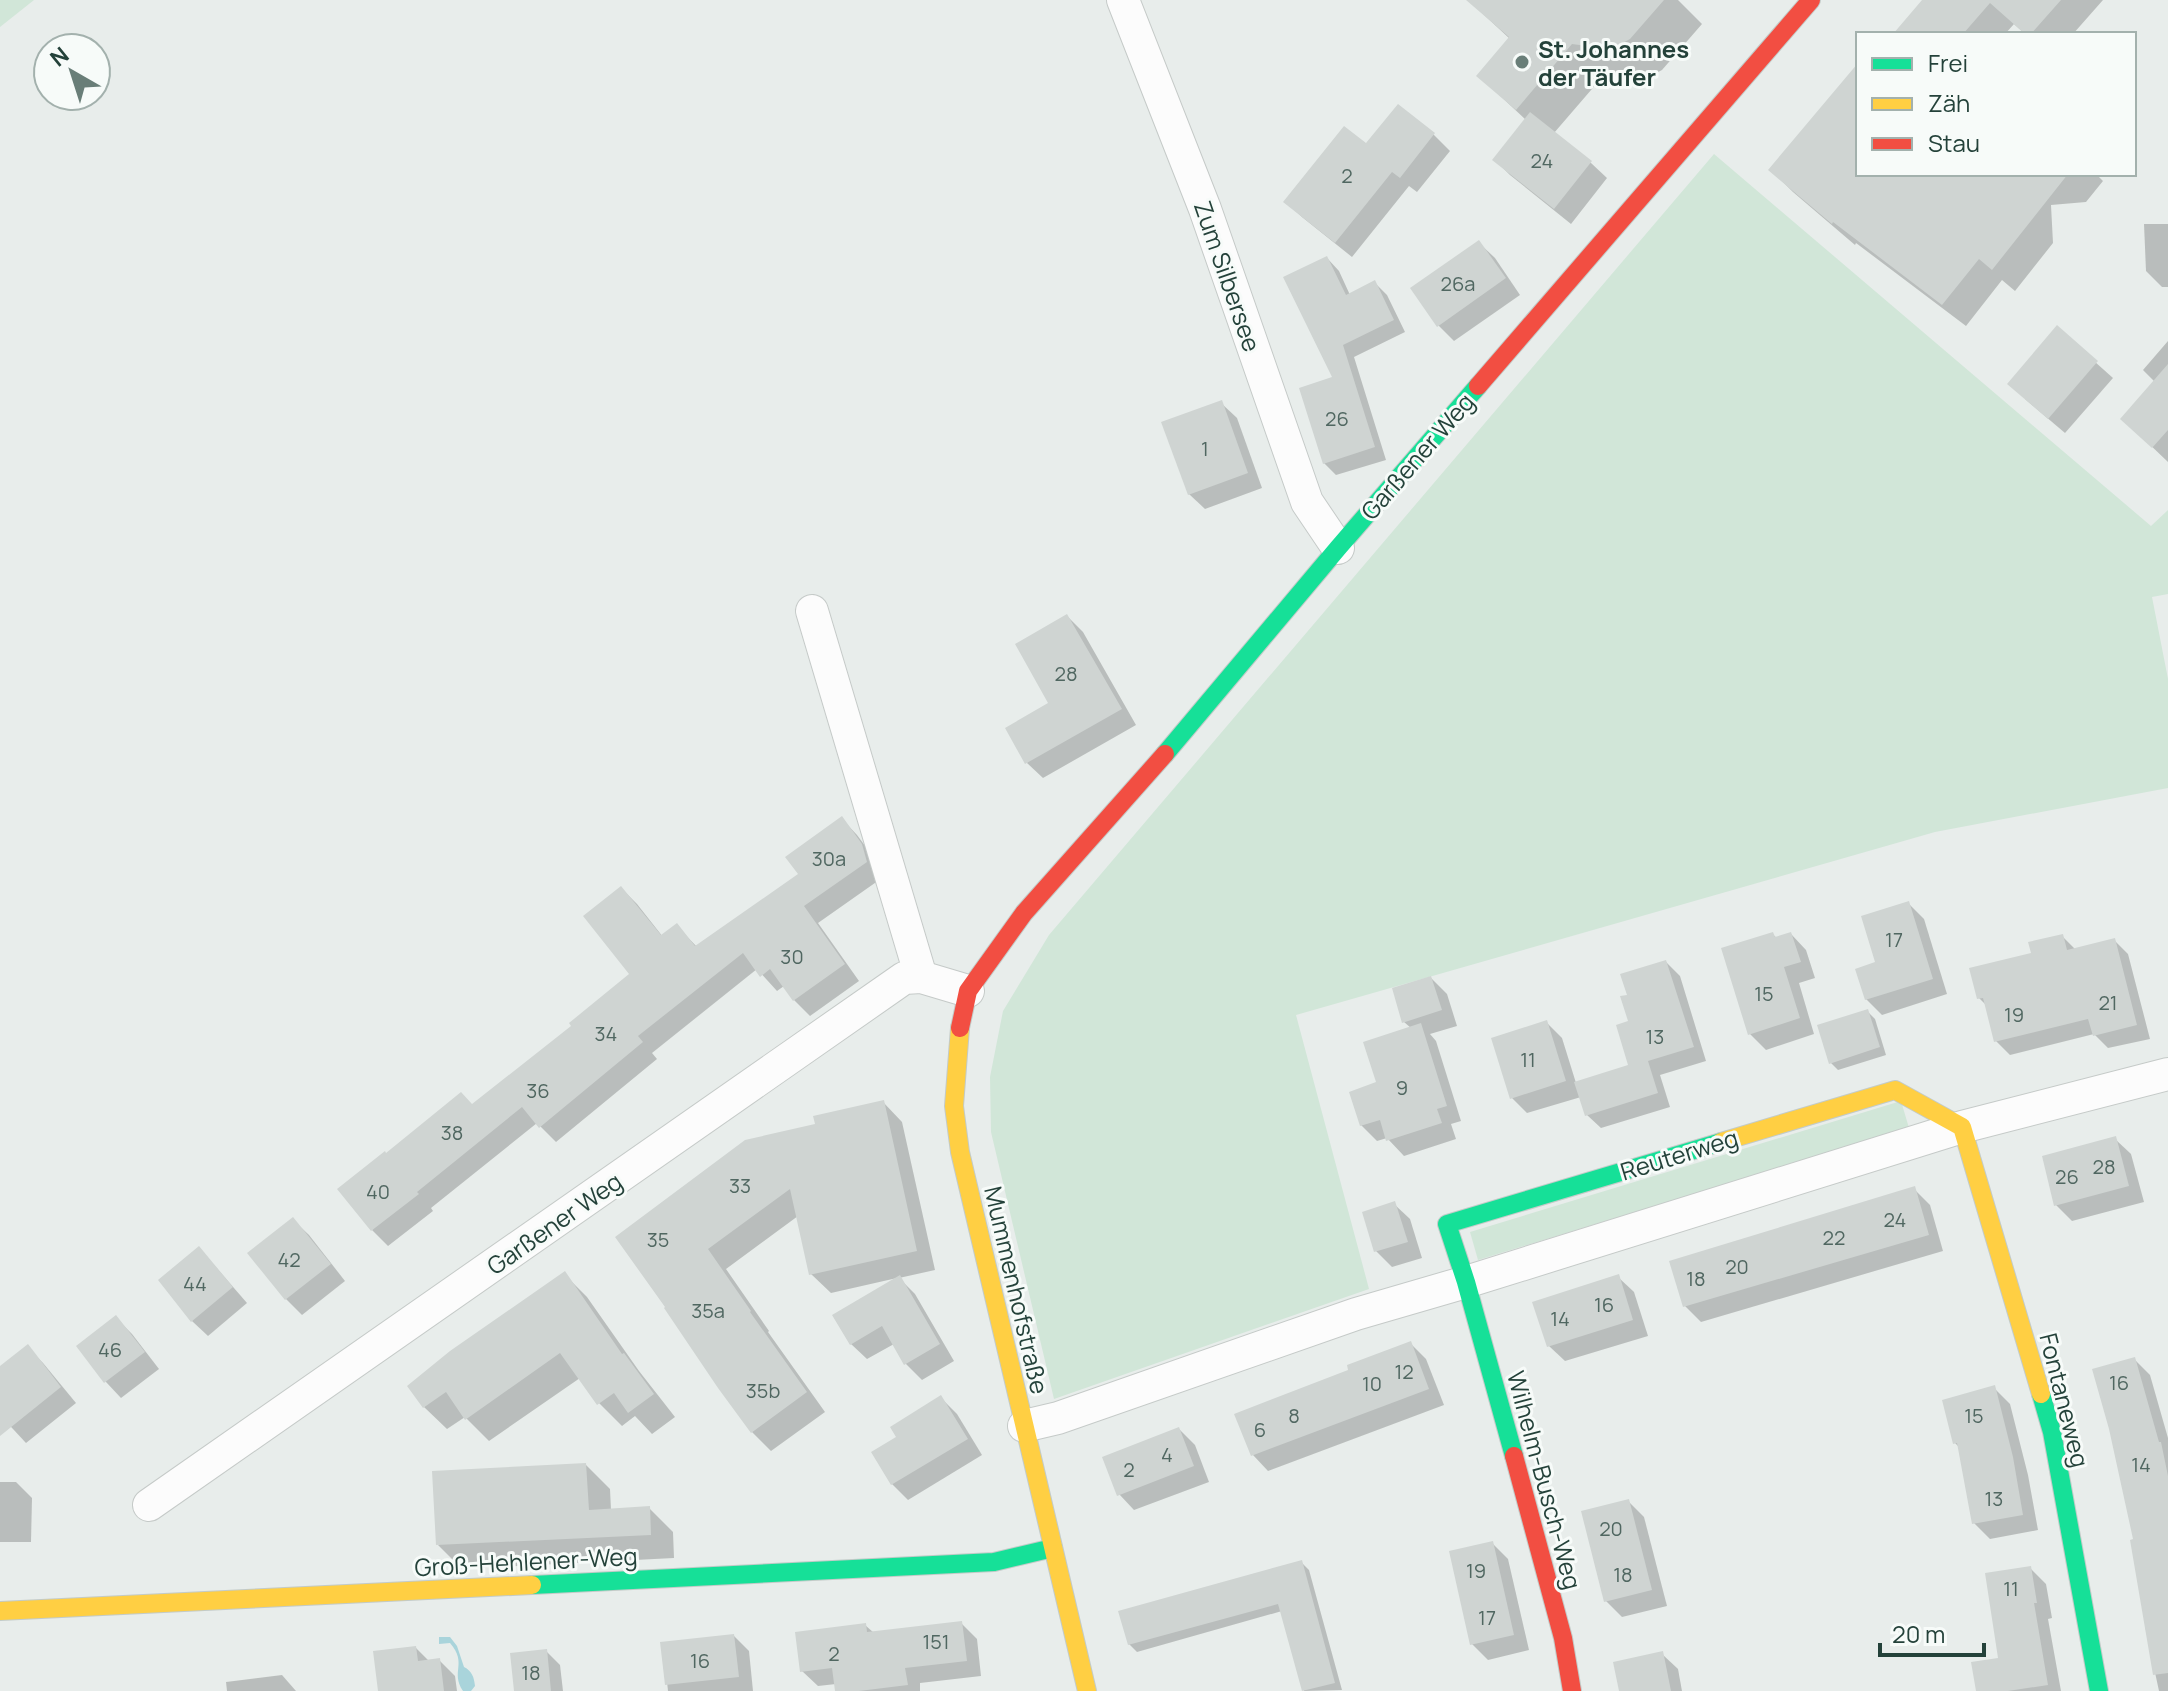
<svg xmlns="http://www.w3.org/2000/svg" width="2168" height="1691" font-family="Manrope,sans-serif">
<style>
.green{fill:#d1e6d8}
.water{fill:#a9d4db}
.shadow{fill:#0003}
.building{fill:#cfd4d2}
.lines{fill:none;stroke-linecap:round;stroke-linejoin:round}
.street-casing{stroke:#c5cac8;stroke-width:34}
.fast-casing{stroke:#c3cbc8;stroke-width:20}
.slow-casing{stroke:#c3cbc8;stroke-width:20}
.jam-casing{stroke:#c3cbc8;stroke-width:20}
.street{stroke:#fcfcfc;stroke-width:32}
.fast{stroke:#16e098;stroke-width:18}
.slow{stroke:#ffcf43;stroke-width:18}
.jam{stroke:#f24e42;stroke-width:18}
.poi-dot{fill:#697e78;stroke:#f7fbf9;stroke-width:3}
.labels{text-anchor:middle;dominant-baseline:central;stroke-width:6;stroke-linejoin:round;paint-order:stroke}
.number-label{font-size:20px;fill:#506761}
.poi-label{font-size:24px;font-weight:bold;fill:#24423a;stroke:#f7fbf9;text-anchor:start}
.street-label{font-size:24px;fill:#24423a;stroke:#f7fbf9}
</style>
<rect width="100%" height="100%" fill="#e8edeb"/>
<g class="green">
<polygon points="0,0 34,0 0,27"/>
<polygon points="1714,154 2151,526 2168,510 2168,594 2152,597 2168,679 2168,788 1935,832 1296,1015 1369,1289 1054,1399 991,1132 990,1077 1003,1011 1049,935"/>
<polygon points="1901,1101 1909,1128 1478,1260 1470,1232"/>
</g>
<path class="water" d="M439 1637H450L457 1646 464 1667C472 1671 474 1677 475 1686L471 1691H463C450 1671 468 1664 450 1643L439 1644Z"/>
<g class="shadow">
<polygon points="1468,0 1678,0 1702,24 1662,70 1649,77 1635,79 1604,75 1554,133 1591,163 1607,178 1571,224 1510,175 1495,160 1526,120 1478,75 1510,39"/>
<polygon points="1924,0 2103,0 2073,34 2025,34 2014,24 2005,34 1896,34"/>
<polygon points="1858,79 1858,174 2096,174 2103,181 2086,202 2051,205 2053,243 2015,291 2002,280 1966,326 1856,243 1855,245 1793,192 1771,170"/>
<polygon points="1398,106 1434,135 1450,151 1417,192 1409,186 1352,257 1302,217 1286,202 1366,146"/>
<polygon points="2144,224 2168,224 2168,287 2162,287 2146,271"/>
<polygon points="1479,243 1495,258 1520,295 1454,341 1438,325"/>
<polygon points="1327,258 1339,271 1350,295 1375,283 1387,295 1405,332 1354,357 1386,460 1336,475 1324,463 1334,378"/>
<polygon points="2057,328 2113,378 2065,433 2025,399"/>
<polygon points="2168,341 2168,462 2123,419 2155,382 2143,370"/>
<polygon points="1221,403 1237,418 1262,488 1205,509 1189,494"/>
<polygon points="1067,616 1083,632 1136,725 1043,778 1027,763 1051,704"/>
<polygon points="842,819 857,835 877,862 882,878 818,923 859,981 810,1016 794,1000 784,986 777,991 757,969 652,1053 657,1059 556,1142 537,1123 431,1208 433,1211 388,1246 372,1230 473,1106 574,1026 632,975 621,888 637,904 663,937 677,926 697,947 800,874"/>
<polygon points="1908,903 1924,919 1947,994 1882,1015 1866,999"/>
<polygon points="1772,934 1777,938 1791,934 1806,950 1815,978 1799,983 1814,1034 1766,1050 1750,1034"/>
<polygon points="2062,936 2076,950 2114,940 2128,954 2150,1039 2108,1048 2094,1034 2010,1055 1996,1041 1987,1006 1979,998 2034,954"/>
<polygon points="1666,962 1680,976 1706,1061 1660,1075 1670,1107 1601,1128 1587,1115 1581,1097 1527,1113 1512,1098 1546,1022 1562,1038 1576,1083 1630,1067 1630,996"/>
<polygon points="1431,978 1447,994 1457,1026 1430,1034 1436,1041 1461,1121 1451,1124 1456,1139 1404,1156 1387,1138 1377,1141 1361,1125 1379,1084 1411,1028 1404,1022"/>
<polygon points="1867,1011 1875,1019 1886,1055 1838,1070 1830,1062"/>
<polygon points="883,1102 902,1122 935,1270 899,1278 915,1294 954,1361 922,1380 906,1364 894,1344 867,1359 851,1344 897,1278 831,1293 811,1274 798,1216 726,1269 769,1331 768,1332 825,1412 771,1451 752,1432 618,1238 818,1126"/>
<polygon points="2115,1139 2131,1154 2144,1202 2072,1221 2056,1205"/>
<polygon points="1914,1189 1930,1205 1943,1251 1701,1322 1685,1306"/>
<polygon points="1394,1204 1410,1219 1422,1258 1392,1267 1376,1251"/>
<polygon points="293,1220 309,1235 345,1281 302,1315 286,1299"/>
<polygon points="214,1265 247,1303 208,1336 192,1321"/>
<polygon points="564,1274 587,1297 639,1371 675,1417 652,1434 635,1416 622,1426 599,1403 580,1378 489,1441 465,1417 447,1429 424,1407"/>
<polygon points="1618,1277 1634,1292 1648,1336 1565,1361 1549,1346"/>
<polygon points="116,1318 132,1334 159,1369 121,1398 106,1382 79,1347"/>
<polygon points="1410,1343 1426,1359 1444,1405 1268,1471 1253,1455 1351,1371"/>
<polygon points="27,1347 43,1363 76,1403 26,1443 0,1415 0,1369"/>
<polygon points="2134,1359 2150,1375 2168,1438 2168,1691 2159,1691 2145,1626 2147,1625 2135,1541"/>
<polygon points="1994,1388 2010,1404 2028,1475 2038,1530 1990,1539 1974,1523 1960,1448 1955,1443"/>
<polygon points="941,1398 957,1414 982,1455 908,1500 892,1484 899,1438"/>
<polygon points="1179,1429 1195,1445 1209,1482 1134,1510 1119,1494"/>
<polygon points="586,1465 610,1489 611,1510 649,1508 673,1532 674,1558 462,1569 438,1545"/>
<polygon points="0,1482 16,1482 32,1498 31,1542 0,1542"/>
<polygon points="1628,1501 1644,1517 1667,1606 1622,1617 1606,1601"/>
<polygon points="1492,1543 1508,1559 1529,1650 1488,1660 1472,1644"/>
<polygon points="1302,1563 1309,1570 1342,1690 1304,1691 1282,1611 1137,1652 1129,1644"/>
<polygon points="2030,1568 2046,1584 2052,1618 2048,1619 2061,1691 1978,1691 2000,1660"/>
<polygon points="961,1623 977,1639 981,1676 920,1683 920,1691 837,1691 836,1684 818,1686 802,1671 865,1625 874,1633"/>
<polygon points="734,1636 749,1651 753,1691 668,1691 663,1644"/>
<polygon points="416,1648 429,1661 439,1660 455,1676 457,1691 380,1691"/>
<polygon points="546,1651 560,1665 563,1691 516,1691"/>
<polygon points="1662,1654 1678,1669 1682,1691 1621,1691"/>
<polygon points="282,1675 296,1691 227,1691 226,1682"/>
</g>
<g class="building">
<polygon points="1466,0 1664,0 1630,39 1617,46 1602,48 1572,44 1516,110 1476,76 1509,37"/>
<polygon points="1922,0 2061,0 2031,34 2025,34 1990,3 1963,34 1893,34"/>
<polygon points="1858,63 1858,174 2068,174 1992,270 1979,259 1942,305 1833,222 1832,224 1768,170"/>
<polygon points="1398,104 1435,133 1400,178 1392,172 1335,243 1283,202 1344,126 1366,143"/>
<polygon points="1530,112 1592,161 1554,209 1492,160"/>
<polygon points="1479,240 1506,278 1437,327 1410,288"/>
<polygon points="1327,256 1346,295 1375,280 1394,320 1343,345 1375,447 1323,464 1299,388 1332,377 1283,277"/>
<polygon points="2057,325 2098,361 2048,419 2007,384"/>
<polygon points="2168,364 2168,430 2152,448 2120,419"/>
<polygon points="1222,400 1248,473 1188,495 1161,422"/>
<polygon points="1067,614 1122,709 1025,764 1005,728 1048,703 1015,644"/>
<polygon points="842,816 862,844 867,862 804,906 845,964 793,1001 770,969 760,977 743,953 638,1036 643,1042 539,1128 522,1107 417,1192 419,1194 371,1231 337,1189 385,1151 386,1153 461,1092 472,1104 571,1026 569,1023 629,974 583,916 621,886 661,935 677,923 695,946 798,874 785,857"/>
<polygon points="1909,901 1933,979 1865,1000 1855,969 1875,962 1861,916"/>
<polygon points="1773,932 1775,937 1791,932 1801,962 1784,967 1800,1018 1748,1035 1721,948"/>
<polygon points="2063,934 2067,950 2115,938 2137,1025 2093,1036 2088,1019 1994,1042 1983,998 1977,999 1969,968 2031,953 2028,942"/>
<polygon points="1666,960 1694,1047 1648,1061 1658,1093 1585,1116 1574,1082 1628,1065 1616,1025 1628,1021 1620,996 1627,995 1620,974"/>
<polygon points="1431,976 1442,1010 1402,1023 1392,988"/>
<polygon points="1868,1009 1880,1047 1829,1064 1817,1025"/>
<polygon points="1547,1020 1566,1081 1510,1099 1491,1038"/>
<polygon points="1421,1023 1447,1106 1437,1109 1442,1123 1386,1141 1380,1120 1360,1126 1349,1092 1376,1082 1363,1042"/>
<polygon points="884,1100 917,1251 809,1275 790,1189 708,1249 751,1311 750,1312 807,1392 751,1433 718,1388 664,1308 665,1307 615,1237 745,1140 815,1124 813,1116"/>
<polygon points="2116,1136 2129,1186 2054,1206 2042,1156"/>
<polygon points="1915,1186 1929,1235 1683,1307 1669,1261"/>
<polygon points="1395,1201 1408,1242 1374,1252 1362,1212"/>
<polygon points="293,1217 331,1264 285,1300 247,1253"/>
<polygon points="199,1246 233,1287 191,1322 158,1280"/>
<polygon points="565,1271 622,1354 624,1353 654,1394 628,1413 614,1393 597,1405 560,1353 465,1420 446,1392 423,1408 407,1386 450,1351"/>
<polygon points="1619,1274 1633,1320 1547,1347 1532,1302"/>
<polygon points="900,1275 940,1344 904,1365 882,1326 850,1345 832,1315"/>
<polygon points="116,1315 145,1352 104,1383 76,1346"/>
<polygon points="1411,1341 1429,1389 1251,1456 1234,1414 1348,1370 1347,1365"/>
<polygon points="28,1344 61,1387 0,1436 0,1366"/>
<polygon points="2135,1357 2159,1442 2161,1442 2168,1476 2168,1673 2153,1675 2130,1540 2133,1539 2109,1429 2092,1369"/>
<polygon points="1995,1385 2013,1457 2023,1515 1972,1524 1957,1443 1953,1444 1942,1400"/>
<polygon points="941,1395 968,1439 891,1485 871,1452 896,1437 890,1427"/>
<polygon points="1179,1427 1194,1466 1117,1496 1102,1457"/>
<polygon points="586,1463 589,1510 650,1506 651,1535 436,1545 432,1471"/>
<polygon points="1629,1499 1652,1590 1604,1602 1581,1511"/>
<polygon points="1493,1541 1514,1635 1470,1645 1449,1551"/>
<polygon points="1302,1560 1335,1683 1302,1691 1278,1604 1128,1645 1118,1611"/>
<polygon points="2031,1566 2037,1603 2034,1603 2048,1685 2008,1691 1976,1691 1971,1662 1998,1658 1985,1573"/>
<polygon points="962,1621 967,1661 905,1668 908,1685 859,1691 835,1691 832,1668 800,1672 795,1632 866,1623 867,1632"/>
<polygon points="734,1634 739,1677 665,1685 660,1642"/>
<polygon points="416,1646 418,1661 440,1658 444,1691 378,1691 373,1651"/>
<polygon points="547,1649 551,1691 514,1691 510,1653"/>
<polygon points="1663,1651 1671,1691 1619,1691 1613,1662"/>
</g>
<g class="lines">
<defs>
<g id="street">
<polyline points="1123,0 1205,209 1307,502 1338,548"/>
<polyline points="812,611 921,977"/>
<polyline points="1024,1426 1058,1418 1356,1314 1466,1282 1962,1127 2168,1074"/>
<polyline points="149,1505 904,978 921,977 968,991"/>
</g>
<g id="fast">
<polyline points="1165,754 1338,548 1478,386"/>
<polyline points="2041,1394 2052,1432 2099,1691"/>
<polyline points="1514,1456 1466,1282 1447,1224 1721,1142"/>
<polyline points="532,1585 994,1562 1053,1548"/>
</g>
<g id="slow">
<polyline points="960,1028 954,1106 960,1152 1087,1691"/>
<polyline points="1721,1142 1895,1090 1962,1127 2041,1394"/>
<polyline points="0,1611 532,1585"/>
</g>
<g id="jam">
<polyline points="1478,386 1811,0"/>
<polyline points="960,1028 968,991 1024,913 1165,754"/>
<polyline points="1514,1456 1563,1638 1572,1691"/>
</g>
</defs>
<use href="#street" class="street-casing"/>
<use href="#fast" class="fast-casing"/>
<use href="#slow" class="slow-casing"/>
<use href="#jam" class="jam-casing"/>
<use href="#street" class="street"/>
<use href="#fast" class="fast"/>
<use href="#slow" class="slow"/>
<use href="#jam" class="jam"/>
</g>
<circle class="poi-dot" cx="1522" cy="62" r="8"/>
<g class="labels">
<g class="number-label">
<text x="1542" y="160">24</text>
<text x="1347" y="175">2</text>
<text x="1458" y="283">26a</text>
<text x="1337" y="418">26</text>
<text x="1205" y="448">1</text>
<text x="1066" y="673">28</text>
<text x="829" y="858">30a</text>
<text x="1894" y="939">17</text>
<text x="792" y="956">30</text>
<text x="1764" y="993">15</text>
<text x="2108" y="1002">21</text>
<text x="2014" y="1014">19</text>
<text x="606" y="1033">34</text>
<text x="1655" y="1036">13</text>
<text x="1528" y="1059">11</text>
<text x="1402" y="1087">9</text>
<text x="538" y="1090">36</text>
<text x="452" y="1132">38</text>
<text x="2104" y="1166">28</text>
<text x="2067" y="1176">26</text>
<text x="740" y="1185">33</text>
<text x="378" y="1191">40</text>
<text x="1895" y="1219">24</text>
<text x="1834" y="1237">22</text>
<text x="658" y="1239">35</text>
<text x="289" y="1259">42</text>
<text x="1737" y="1266">20</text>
<text x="1696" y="1278">18</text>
<text x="195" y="1283">44</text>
<text x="1604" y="1304">16</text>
<text x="708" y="1310">35a</text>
<text x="1560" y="1318">14</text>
<text x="110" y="1349">46</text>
<text x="1404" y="1371">12</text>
<text x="2119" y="1382">16</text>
<text x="1372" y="1383">10</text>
<text x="763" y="1390">35b</text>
<text x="1294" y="1415">8</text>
<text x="1974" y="1415">15</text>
<text x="1260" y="1429">6</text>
<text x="1167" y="1454">4</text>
<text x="2141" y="1464">14</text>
<text x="1129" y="1469">2</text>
<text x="1994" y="1498">13</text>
<text x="1611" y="1528">20</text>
<text x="1476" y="1570">19</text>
<text x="1623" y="1574">18</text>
<text x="2011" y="1588">11</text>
<text x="1487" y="1617">17</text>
<text x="936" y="1641">151</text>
<text x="834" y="1653">2</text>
<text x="700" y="1660">16</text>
<text x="531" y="1672">18</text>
</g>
<g class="poi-label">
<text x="1538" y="48">St. Johannes<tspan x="1538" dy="28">der Täufer</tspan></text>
</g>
<g class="street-label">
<text transform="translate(1228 276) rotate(71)">Zum Silbersee</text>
<text transform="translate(1417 456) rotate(-49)">Garßener Weg</text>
<text transform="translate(1679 1154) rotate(-17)">Reuterweg</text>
<text transform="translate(554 1223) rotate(-35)">Garßener Weg</text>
<text transform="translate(1017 1290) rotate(77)">Mummenhofstraße</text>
<text transform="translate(2065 1400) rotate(76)">Fontaneweg</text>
<text transform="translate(1545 1480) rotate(75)">Wilhelm-Busch-Weg</text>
<text transform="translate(526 1561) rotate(-3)">Groß-Hehlener-Weg</text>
</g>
</g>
<rect x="1856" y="32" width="280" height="144" fill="#f7fbf9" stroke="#a3b1ad" stroke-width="2"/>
<rect x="1872" y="58" width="40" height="12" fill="#16e098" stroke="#a3b1ad" stroke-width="2"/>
<text x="1928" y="72" font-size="24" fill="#24423a">Frei</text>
<rect x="1872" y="98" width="40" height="12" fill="#ffcf43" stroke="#a3b1ad" stroke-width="2"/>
<text x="1928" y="112" font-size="24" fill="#24423a">Zäh</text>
<rect x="1872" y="138" width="40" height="12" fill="#f24e42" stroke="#a3b1ad" stroke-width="2"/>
<text x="1928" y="152" font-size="24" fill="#24423a">Stau</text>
<g transform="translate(72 72) rotate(321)"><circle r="38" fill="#f7fbf9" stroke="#a3b1ad" stroke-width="2"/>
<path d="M0-6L14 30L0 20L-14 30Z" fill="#697e78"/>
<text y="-12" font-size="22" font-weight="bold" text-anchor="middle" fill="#24423a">N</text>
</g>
<path d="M1880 1643v12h104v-12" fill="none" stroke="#24423a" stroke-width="4"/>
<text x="1892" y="1643" font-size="24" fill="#24423a" stroke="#f7fbf9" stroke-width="6" paint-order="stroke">20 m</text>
</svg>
